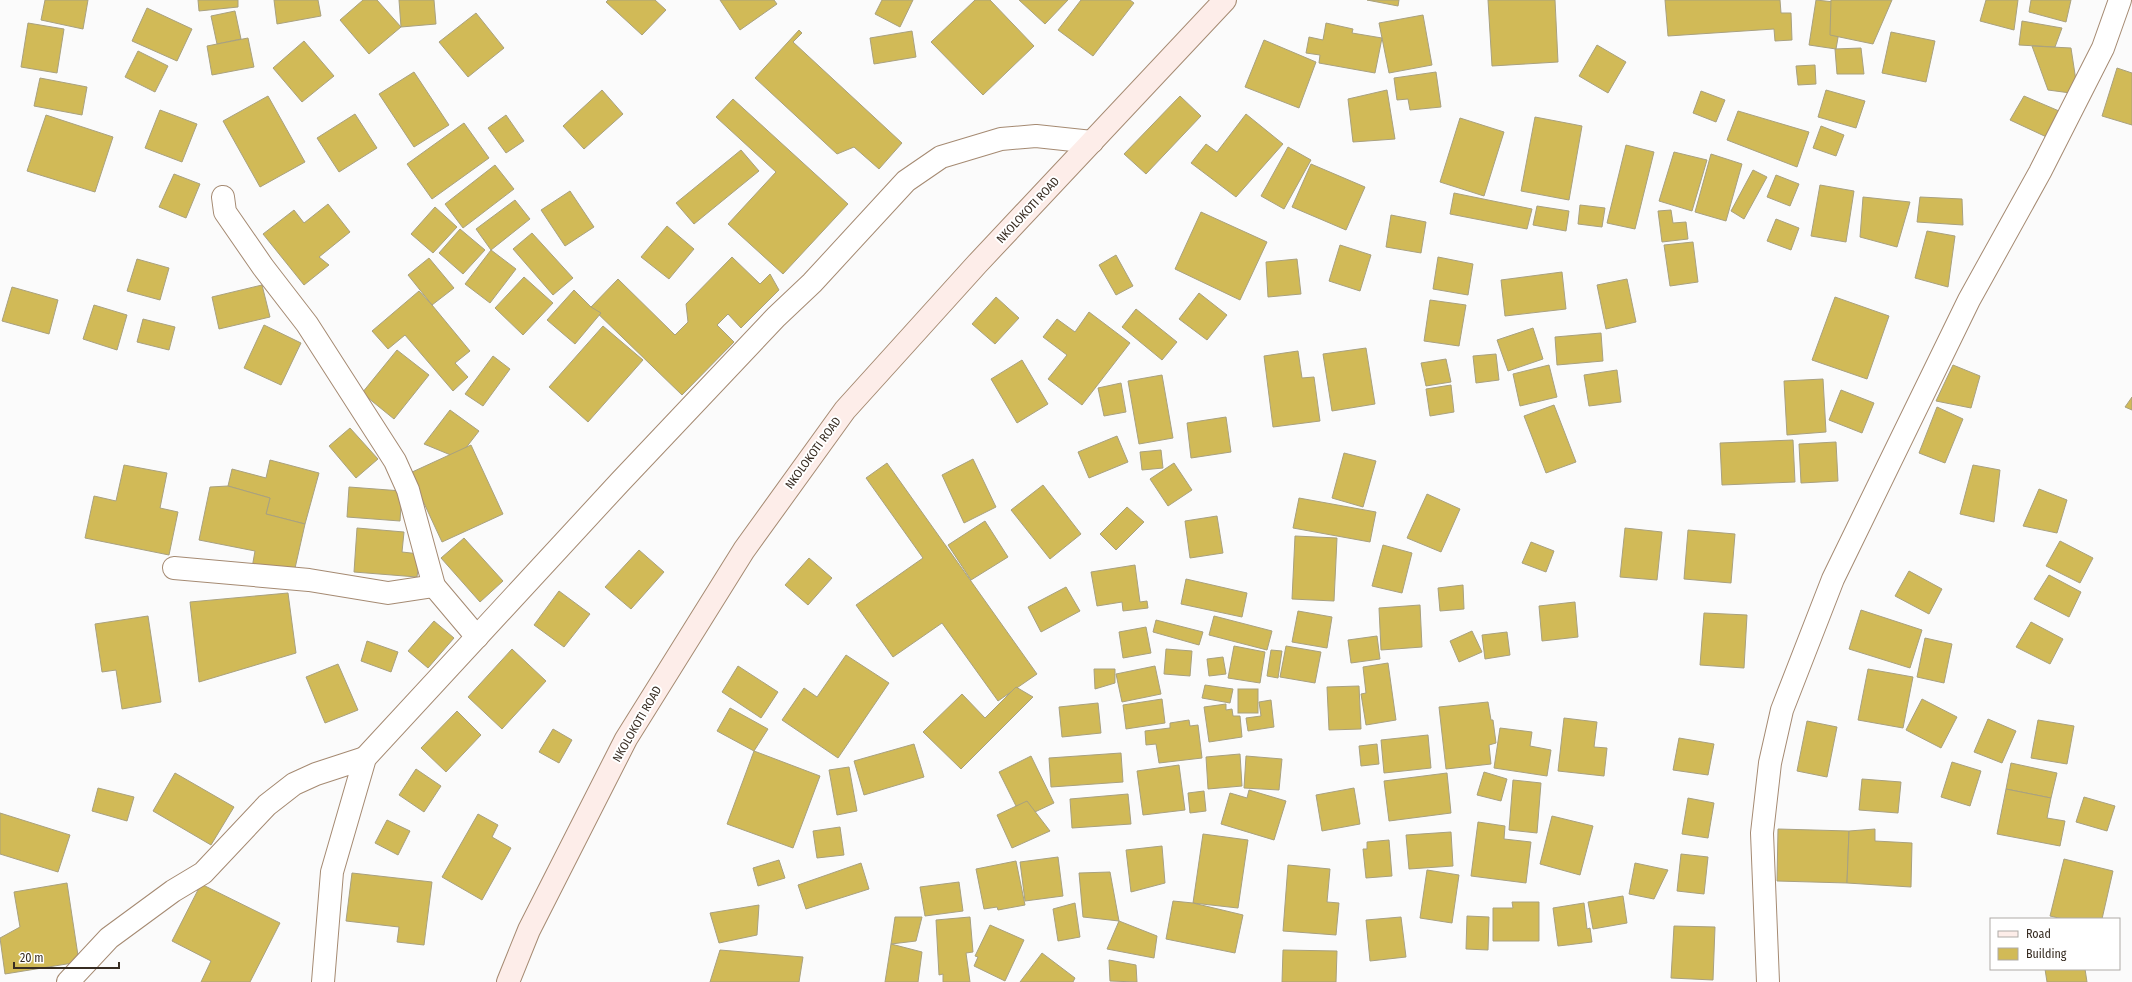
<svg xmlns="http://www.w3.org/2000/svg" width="2132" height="982" font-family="'Fira Sans Condensed',sans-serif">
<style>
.building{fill:#d1ba57;stroke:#a9a17f}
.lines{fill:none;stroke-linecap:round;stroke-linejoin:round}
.street-casing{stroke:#a58a72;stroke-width:24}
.secondary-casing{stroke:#a58a72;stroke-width:24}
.street{stroke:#fff;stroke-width:22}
.secondary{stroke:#fdede9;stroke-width:22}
.labels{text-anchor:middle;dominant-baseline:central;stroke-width:4;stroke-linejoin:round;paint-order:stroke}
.street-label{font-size:12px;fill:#372c22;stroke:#fff}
</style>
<rect width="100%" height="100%" fill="#fbfbfb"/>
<g class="building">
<polygon points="45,0 88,0 83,29 41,20"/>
<polygon points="198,0 238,0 238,7 199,11"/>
<polygon points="274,0 318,0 321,16 277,24"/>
<polygon points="363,0 377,0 401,27 369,54 340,20"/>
<polygon points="399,0 434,0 436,24 401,27"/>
<polygon points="608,0 655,0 666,10 642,35 606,2"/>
<polygon points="720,0 774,0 777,4 740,30"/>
<polygon points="882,0 913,0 900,27 875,14"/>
<polygon points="975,0 990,0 1034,46 983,95 931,42"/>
<polygon points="1019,0 1068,0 1045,24"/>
<polygon points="1081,0 1130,0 1134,3 1093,56 1058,30"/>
<polygon points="1367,0 1399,0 1398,6"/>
<polygon points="1488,0 1555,0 1558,62 1492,66"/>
<polygon points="1665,0 1780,0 1781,13 1791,13 1792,40 1775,41 1774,29 1668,36"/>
<polygon points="1816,0 1844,3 1836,49 1809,45"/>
<polygon points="1831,0 1892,0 1873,44 1830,35"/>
<polygon points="1986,0 2018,0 2014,30 1980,21"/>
<polygon points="2031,0 2071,0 2066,22 2029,12"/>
<polygon points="147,8 192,29 177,61 132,41"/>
<polygon points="235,11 241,39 217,44 211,16"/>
<polygon points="476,13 504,48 468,77 439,42"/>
<polygon points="1423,15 1432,65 1389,73 1379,23"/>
<polygon points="2022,21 2062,28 2055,47 2019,45"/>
<polygon points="28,23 64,29 57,73 21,67"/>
<polygon points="1326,23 1353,29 1352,33 1382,38 1375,73 1319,63 1320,55 1306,53 1309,37 1323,40"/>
<polygon points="799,30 802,33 793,42 902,143 879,169 854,147 837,154 755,78"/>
<polygon points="912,31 916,57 874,64 870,38"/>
<polygon points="1891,32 1935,41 1926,82 1882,73"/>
<polygon points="248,38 254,67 212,75 207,46"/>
<polygon points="1264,40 1316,62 1299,108 1245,87"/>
<polygon points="304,41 334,76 302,102 273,68"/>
<polygon points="1597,45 1626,62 1608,93 1579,76"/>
<polygon points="2032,46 2071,48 2078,94 2048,90"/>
<polygon points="1861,48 1864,74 1837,74 1835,49"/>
<polygon points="138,51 168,66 155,92 125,77"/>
<polygon points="1815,65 1816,84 1798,85 1796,66"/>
<polygon points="2117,68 2132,73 2132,125 2102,116"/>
<polygon points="414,72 449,125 414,147 379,94"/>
<polygon points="1436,72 1441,107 1410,110 1408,99 1397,100 1394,78"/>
<polygon points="40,78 87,87 82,115 34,106"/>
<polygon points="602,90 623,114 584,149 563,126"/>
<polygon points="1387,90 1395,139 1353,142 1348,99"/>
<polygon points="1826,90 1865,101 1856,128 1818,117"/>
<polygon points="1701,91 1725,100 1716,122 1693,113"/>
<polygon points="268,96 305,162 260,187 223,121"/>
<polygon points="1180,96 1201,116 1146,174 1124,154"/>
<polygon points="2024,96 2066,114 2053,140 2010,120"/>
<polygon points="733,99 848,204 783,274 728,224 776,172 716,117"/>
<polygon points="160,110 197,124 182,162 145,148"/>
<polygon points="1738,111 1809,132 1797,167 1727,140"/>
<polygon points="355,114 377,148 339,172 317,138"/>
<polygon points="1246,114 1283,144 1236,197 1191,163 1206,144 1217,152"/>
<polygon points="46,115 113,137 95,192 27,171"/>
<polygon points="506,115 524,141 506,153 488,128"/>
<polygon points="1535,117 1582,126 1569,200 1521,191"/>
<polygon points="1460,118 1504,132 1484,196 1440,182"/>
<polygon points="464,123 489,158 432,199 407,164"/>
<polygon points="1821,126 1844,135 1836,156 1813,148"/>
<polygon points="1626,145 1654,152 1635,229 1607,223"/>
<polygon points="1288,147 1311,160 1284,209 1261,196"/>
<polygon points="741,150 759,171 694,224 676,203"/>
<polygon points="1674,152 1707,160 1692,211 1659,201"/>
<polygon points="1711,154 1742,164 1726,221 1695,212"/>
<polygon points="1311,164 1365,187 1346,230 1292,207"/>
<polygon points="495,165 514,189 463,228 445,204"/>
<polygon points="1753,170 1767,177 1744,219 1731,211"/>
<polygon points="174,174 200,184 186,218 159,207"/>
<polygon points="1776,175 1799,184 1790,206 1767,197"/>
<polygon points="1820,185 1854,191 1846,242 1811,236"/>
<polygon points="570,191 594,227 565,246 541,210"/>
<polygon points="1454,193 1532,209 1527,229 1450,214"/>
<polygon points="1863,197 1910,202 1897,247 1860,237"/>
<polygon points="1920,197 1962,199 1963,225 1917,222"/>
<polygon points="515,200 530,219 491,250 476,229"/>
<polygon points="328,204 350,232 319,257 329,265 304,285 263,234 294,210 304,223"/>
<polygon points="1580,205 1605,208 1602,227 1578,224"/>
<polygon points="1537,206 1569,211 1566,231 1533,225"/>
<polygon points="435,207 457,227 433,253 411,234"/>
<polygon points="1671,210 1673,223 1686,222 1688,239 1662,242 1658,211"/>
<polygon points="1201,212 1267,242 1240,300 1175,269"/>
<polygon points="1391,215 1426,222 1421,253 1386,247"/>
<polygon points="1776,219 1799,228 1791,250 1767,241"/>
<polygon points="667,226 694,249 669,279 641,257"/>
<polygon points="460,229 485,250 463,274 439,253"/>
<polygon points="1927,231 1955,236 1948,287 1915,278"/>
<polygon points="532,233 573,278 553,295 513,249"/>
<polygon points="1693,242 1698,282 1670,286 1664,245"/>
<polygon points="1340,245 1371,255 1360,291 1329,281"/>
<polygon points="491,250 516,269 490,303 465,284"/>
<polygon points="1116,255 1133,286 1116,295 1099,265"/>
<polygon points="732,257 760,284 770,274 779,290 741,328 728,314 717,325 734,342 682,395 591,307 618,279 675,335 688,322 686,304"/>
<polygon points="1438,257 1473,264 1468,295 1433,289"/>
<polygon points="429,258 454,288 432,305 408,275"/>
<polygon points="137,259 169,268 160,300 127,291"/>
<polygon points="1297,259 1301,294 1268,297 1266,262"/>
<polygon points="1562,272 1566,309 1505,316 1501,280"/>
<polygon points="524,277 553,303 523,335 495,308"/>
<polygon points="1627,279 1636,322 1606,329 1597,285"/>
<polygon points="262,285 270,317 219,329 212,297"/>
<polygon points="12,287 58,300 49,334 2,321"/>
<polygon points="574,290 591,307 601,313 575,344 547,320"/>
<polygon points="419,291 432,305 470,351 455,363 468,377 453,391 405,335 388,349 372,331"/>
<polygon points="1199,293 1227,315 1207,340 1179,319"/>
<polygon points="996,297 1019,318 995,344 972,324"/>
<polygon points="1835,297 1889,316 1867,379 1812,360"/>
<polygon points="1430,300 1466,305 1459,346 1424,341"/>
<polygon points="94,305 127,315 117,350 83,339"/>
<polygon points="1136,309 1177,342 1162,360 1122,327"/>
<polygon points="1089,312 1130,343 1082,405 1048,379 1067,355 1043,337 1057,319 1075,332"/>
<polygon points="143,319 175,327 169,350 137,342"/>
<polygon points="264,325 301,343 281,385 244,368"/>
<polygon points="603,326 643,360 588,422 549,387"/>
<polygon points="1533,328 1543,359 1508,371 1497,340"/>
<polygon points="1601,333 1603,361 1557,365 1555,337"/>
<polygon points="1366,348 1375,404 1332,411 1323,354"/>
<polygon points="397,350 429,375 394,419 362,393"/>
<polygon points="1298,351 1302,378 1314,377 1320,421 1273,427 1264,356"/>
<polygon points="1496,354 1499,380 1476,383 1473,356"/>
<polygon points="493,356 510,369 483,406 465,394"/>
<polygon points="1446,359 1451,382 1426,386 1421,363"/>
<polygon points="1022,360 1048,404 1017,423 991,379"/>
<polygon points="1549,365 1557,397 1520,406 1513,374"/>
<polygon points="1953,365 1980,376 1971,408 1936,401"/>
<polygon points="1617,370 1621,402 1589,406 1584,375"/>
<polygon points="1162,375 1173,438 1139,444 1128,381"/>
<polygon points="1823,379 1826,432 1787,435 1784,381"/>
<polygon points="1121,383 1126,412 1104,416 1098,388"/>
<polygon points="1451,385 1454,412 1430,416 1426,389"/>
<polygon points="1841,390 1874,403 1862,433 1829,420"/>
<polygon points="2132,397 2132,410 2125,407"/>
<polygon points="1554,405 1576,462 1546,473 1524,416"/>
<polygon points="1937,407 1963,419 1945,463 1919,453"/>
<polygon points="450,410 479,431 458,458 424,444"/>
<polygon points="1226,417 1231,452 1191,458 1187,423"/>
<polygon points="350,428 378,459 356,478 329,446"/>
<polygon points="1117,436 1128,462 1089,478 1078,452"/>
<polygon points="1793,440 1795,482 1722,485 1720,443"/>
<polygon points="1836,442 1838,481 1801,483 1799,444"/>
<polygon points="471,445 503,514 442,542 410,473"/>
<polygon points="1161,450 1163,468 1142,470 1140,452"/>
<polygon points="1344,453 1376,461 1363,507 1332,498"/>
<polygon points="973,459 996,507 964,523 942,475"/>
<polygon points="270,460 319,473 305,524 266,514 270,498 228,486 232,469 266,478"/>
<polygon points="887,463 1037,674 998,701 942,623 893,657 856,605 923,558 866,478"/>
<polygon points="1174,463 1192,490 1168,506 1150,479"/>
<polygon points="124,465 167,473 160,508 178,512 169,555 85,538 94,496 116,501"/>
<polygon points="1973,465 2000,470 1994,522 1960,514"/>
<polygon points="1043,485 1081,534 1050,559 1011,510"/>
<polygon points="228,486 270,498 266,514 305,524 293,577 252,568 255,551 199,540 210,487"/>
<polygon points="349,487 402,491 400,521 347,517"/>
<polygon points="2039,489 2067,500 2057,533 2023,526"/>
<polygon points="1427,494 1460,509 1441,552 1407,538"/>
<polygon points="1299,498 1376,512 1370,542 1293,528"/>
<polygon points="1127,507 1144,522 1116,550 1100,534"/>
<polygon points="1217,516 1223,553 1190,558 1185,521"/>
<polygon points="985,521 1008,557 971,580 948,545"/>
<polygon points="357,528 404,532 402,552 420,554 417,577 354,572"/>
<polygon points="1625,528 1662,532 1657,580 1620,577"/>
<polygon points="1688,530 1735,534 1731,583 1684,579"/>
<polygon points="1295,536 1337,538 1334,601 1292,599"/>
<polygon points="464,538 503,581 480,602 441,558"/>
<polygon points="2060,541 2093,558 2080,583 2046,566"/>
<polygon points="1531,542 1554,551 1546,572 1522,563"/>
<polygon points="1383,545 1412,553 1402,593 1372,586"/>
<polygon points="639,550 664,572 631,609 605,587"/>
<polygon points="809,558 832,578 808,605 785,585"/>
<polygon points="1135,565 1140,602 1147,601 1148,608 1123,611 1122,602 1097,606 1091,572"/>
<polygon points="1909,571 1942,589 1929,614 1895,596"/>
<polygon points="2049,575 2081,592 2069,617 2034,599"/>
<polygon points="1186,579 1247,593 1242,617 1181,604"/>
<polygon points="1463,585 1464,609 1440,611 1438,588"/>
<polygon points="1066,587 1080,611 1041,632 1028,607"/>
<polygon points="559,591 590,614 564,647 534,625"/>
<polygon points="288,593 296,653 199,682 190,602"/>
<polygon points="1575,602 1578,637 1542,641 1539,606"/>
<polygon points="1420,605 1422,647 1381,650 1379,608"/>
<polygon points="1861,610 1922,630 1910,668 1849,649"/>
<polygon points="1298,611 1332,617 1327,648 1292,642"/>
<polygon points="1704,613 1747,615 1744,668 1700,665"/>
<polygon points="148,616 161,702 122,709 116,670 102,672 95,624"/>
<polygon points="1214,616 1272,631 1267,650 1209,635"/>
<polygon points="1156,620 1203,632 1199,645 1153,632"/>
<polygon points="434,621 454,638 428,668 408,651"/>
<polygon points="2031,622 2063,639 2050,664 2016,647"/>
<polygon points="1146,627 1151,653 1123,658 1119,632"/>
<polygon points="1472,631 1482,652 1459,662 1450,641"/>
<polygon points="1507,632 1510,655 1485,659 1482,635"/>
<polygon points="1377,636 1380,659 1351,663 1348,640"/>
<polygon points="1925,638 1952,644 1944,683 1917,677"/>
<polygon points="367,641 398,652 391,672 361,661"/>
<polygon points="1234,646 1265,652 1260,683 1228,678"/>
<polygon points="1286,646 1321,652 1315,683 1280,677"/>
<polygon points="512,649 546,681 502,729 468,697"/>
<polygon points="1166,649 1192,651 1190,676 1164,674"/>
<polygon points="1271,650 1282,651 1278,678 1267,676"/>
<polygon points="846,655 889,683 838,758 782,720 804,688 817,697"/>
<polygon points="1223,657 1226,674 1209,676 1207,659"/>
<polygon points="1388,663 1396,720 1366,725 1361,694 1366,693 1363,667"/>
<polygon points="338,664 358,710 325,723 306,677"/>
<polygon points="738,666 778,692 761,718 722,692"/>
<polygon points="1155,666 1161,694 1122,702 1116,674"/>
<polygon points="1094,669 1115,669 1115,683 1095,689"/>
<polygon points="1868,669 1913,677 1903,728 1858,720"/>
<polygon points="1205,685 1233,689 1230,703 1202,698"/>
<polygon points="1359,686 1361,729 1329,730 1327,687"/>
<polygon points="1016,687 1033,697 961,769 923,732 962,694 985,718"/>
<rect x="1238" y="689" width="20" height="24"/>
<polygon points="1162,699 1165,723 1126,729 1123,705"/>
<polygon points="1922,699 1957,717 1941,748 1906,730"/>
<polygon points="1271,700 1274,727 1248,731 1246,718 1261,716 1259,702"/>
<polygon points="1488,702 1491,720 1493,720 1496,743 1489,745 1491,764 1446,769 1439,707"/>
<polygon points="1098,703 1101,733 1062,737 1059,707"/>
<polygon points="1226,704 1226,710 1232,709 1233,716 1240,716 1242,737 1209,742 1204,707"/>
<polygon points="730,708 768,729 754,751 717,731"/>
<polygon points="457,711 481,735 446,772 421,748"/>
<polygon points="1564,718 1597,722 1594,747 1607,748 1604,776 1558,771"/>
<polygon points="1988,719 2016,731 2002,763 1974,752"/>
<polygon points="1189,720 1190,726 1198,725 1202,758 1159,763 1156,744 1146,745 1145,731 1170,728 1170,723"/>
<polygon points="2038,720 2074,726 2067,764 2031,758"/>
<polygon points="1807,721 1837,727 1827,777 1797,771"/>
<polygon points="1500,728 1532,732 1530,746 1551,750 1547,776 1494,768"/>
<polygon points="553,729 572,740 559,763 539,752"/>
<polygon points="1428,735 1431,768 1384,773 1381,740"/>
<polygon points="1679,738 1714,744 1708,775 1673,770"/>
<polygon points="914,744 924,777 864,795 854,761"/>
<polygon points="1377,744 1379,764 1361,766 1359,746"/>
<polygon points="754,751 820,776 793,848 727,824"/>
<polygon points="1121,753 1123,782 1051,787 1049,758"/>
<polygon points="1240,754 1242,786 1208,789 1206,757"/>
<polygon points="1031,756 1054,803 1022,818 999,772"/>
<polygon points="1246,756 1282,759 1279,790 1244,788"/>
<polygon points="1952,762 1981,771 1970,806 1941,797"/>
<polygon points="2011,763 2057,773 2051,798 2006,789"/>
<polygon points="1179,765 1185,810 1143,815 1137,771"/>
<polygon points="849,767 857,811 837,815 829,770"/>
<polygon points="416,769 441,786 424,812 399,795"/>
<polygon points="1484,772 1507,779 1501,801 1477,795"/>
<polygon points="175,773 234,807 211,845 153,811"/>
<polygon points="1447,773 1451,813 1389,821 1384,781"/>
<polygon points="1862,779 1901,782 1898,813 1859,810"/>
<polygon points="1513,780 1541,783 1537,833 1509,830"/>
<polygon points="98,788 134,797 127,821 92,811"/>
<polygon points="1354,788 1360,824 1322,831 1316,795"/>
<polygon points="2006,789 2051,798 2047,818 2065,821 2060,846 1997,834"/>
<polygon points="1249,790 1286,801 1274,840 1221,824 1230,793 1247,798"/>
<polygon points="1204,791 1206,811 1190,813 1188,793"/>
<polygon points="1128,794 1131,824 1072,828 1070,799"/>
<polygon points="2084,797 2115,806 2107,831 2076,822"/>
<polygon points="1688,798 1714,803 1708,838 1682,834"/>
<polygon points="1027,801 1050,831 1012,848 997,815"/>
<polygon points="0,813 70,835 58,872 0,854"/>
<polygon points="478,814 498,825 492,837 511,848 482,900 442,877"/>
<polygon points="1552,816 1593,826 1580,875 1540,864"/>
<polygon points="387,820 410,831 398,855 375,843"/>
<polygon points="1478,822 1505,826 1504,839 1531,842 1526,883 1471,876"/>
<polygon points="840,827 844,855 817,858 813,831"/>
<polygon points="1778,829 1849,831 1847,883 1777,881"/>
<polygon points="1875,829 1875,841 1912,843 1911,887 1847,883 1849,831"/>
<polygon points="1451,832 1453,866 1409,869 1406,835"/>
<polygon points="1203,834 1248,840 1238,908 1193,903"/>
<polygon points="1389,840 1392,876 1366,878 1363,849 1367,849 1367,842"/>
<polygon points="1162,846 1165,883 1131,892 1126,850"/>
<polygon points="1681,854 1708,857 1704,894 1677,891"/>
<polygon points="1058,857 1063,896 1025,901 1020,862"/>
<polygon points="2064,859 2113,871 2102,919 2063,919 2050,916"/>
<polygon points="779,860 785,878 758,886 753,868"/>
<polygon points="1016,861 1025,905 998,910 997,907 984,909 976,869"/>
<polygon points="861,863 869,889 806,909 798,885"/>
<polygon points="1635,863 1668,870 1654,899 1629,894"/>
<polygon points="1288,865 1330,869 1327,902 1339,903 1336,935 1283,931"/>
<polygon points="1427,870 1459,875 1452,923 1420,918"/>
<polygon points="1110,872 1119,921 1083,917 1079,873"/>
<polygon points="352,873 432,882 424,945 397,942 399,927 346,921"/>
<polygon points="959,882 963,911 925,916 920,887"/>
<polygon points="67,883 79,962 5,974 0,938 20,927 14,892"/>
<polygon points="201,884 280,923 250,982 201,982 211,961 172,941"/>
<polygon points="1623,896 1627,923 1593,929 1588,902"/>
<polygon points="1173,901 1193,903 1243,915 1235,953 1166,939"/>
<polygon points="1512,902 1539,902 1539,941 1493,941 1493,908 1513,908"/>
<polygon points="1075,903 1080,937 1058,941 1053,909"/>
<polygon points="1584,903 1587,929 1590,928 1592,942 1558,946 1553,908"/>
<polygon points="759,905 757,935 719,943 710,913"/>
<polygon points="1467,916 1489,917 1488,950 1466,949"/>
<polygon points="895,917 922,917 916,941 891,944"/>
<polygon points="970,917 973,952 966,953 970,982 943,982 943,974 939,975 936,920"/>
<polygon points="1401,917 1406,957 1370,961 1366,920"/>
<polygon points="1119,921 1157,936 1154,958 1107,949"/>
<polygon points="990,925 1024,940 1005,981 974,966 978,957 975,956"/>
<polygon points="1674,926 1715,927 1713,980 1671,978"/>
<polygon points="891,944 922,952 918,982 885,982"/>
<polygon points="720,950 803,957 799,982 710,982"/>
<polygon points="1283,950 1337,951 1336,982 1282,982"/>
<polygon points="1042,953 1075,978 1073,982 1020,982"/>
<polygon points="1109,960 1136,965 1137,982 1110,981"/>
<polygon points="2045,969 2085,969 2087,982 2047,982"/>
</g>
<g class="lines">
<defs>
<g id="street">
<polyline points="223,197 225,212 263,267 307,324 395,461 408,490 434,586 477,637"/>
<polyline points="174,568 309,580 388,593 434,586"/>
<polyline points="68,982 109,938 173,891 203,873 267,805 294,784 316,774 365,758"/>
<polyline points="323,982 332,872 365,758 620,482 776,317 812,283 906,181 941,157 1001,139 1036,136 1092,142"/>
<polyline points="1768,982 1762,833 1770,763 1782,710 1833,579 1969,300 2040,172 2103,48 2120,0"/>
</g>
<polyline id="secondary" points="508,982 529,930 626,739 744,550 845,410 977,264 1225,0"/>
</defs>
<use href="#street" class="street-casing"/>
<use href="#secondary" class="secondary-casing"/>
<use href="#street" class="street"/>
<use href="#secondary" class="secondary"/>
</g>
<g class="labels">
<g class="street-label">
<text transform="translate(1028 210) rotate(-47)">NKOLOKOTI ROAD</text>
<text transform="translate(813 453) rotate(-54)">NKOLOKOTI ROAD</text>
<text transform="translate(637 724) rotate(-60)">NKOLOKOTI ROAD</text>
</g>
</g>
<rect x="1990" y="918" width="130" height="52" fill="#ffffff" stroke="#afaba7"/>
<rect x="1998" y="931" width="20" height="6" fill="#fdede9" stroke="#afaba7"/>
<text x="2026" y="938" font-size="12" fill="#372c22">Road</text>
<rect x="1998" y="948" width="20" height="12" fill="#d1ba57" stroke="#afaba7"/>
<text x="2026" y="958" font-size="12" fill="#372c22">Building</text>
<path d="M14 962v6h105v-6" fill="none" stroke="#372c22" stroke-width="2"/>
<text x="20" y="962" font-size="12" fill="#372c22" stroke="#ffffff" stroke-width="3" paint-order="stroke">20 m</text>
</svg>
